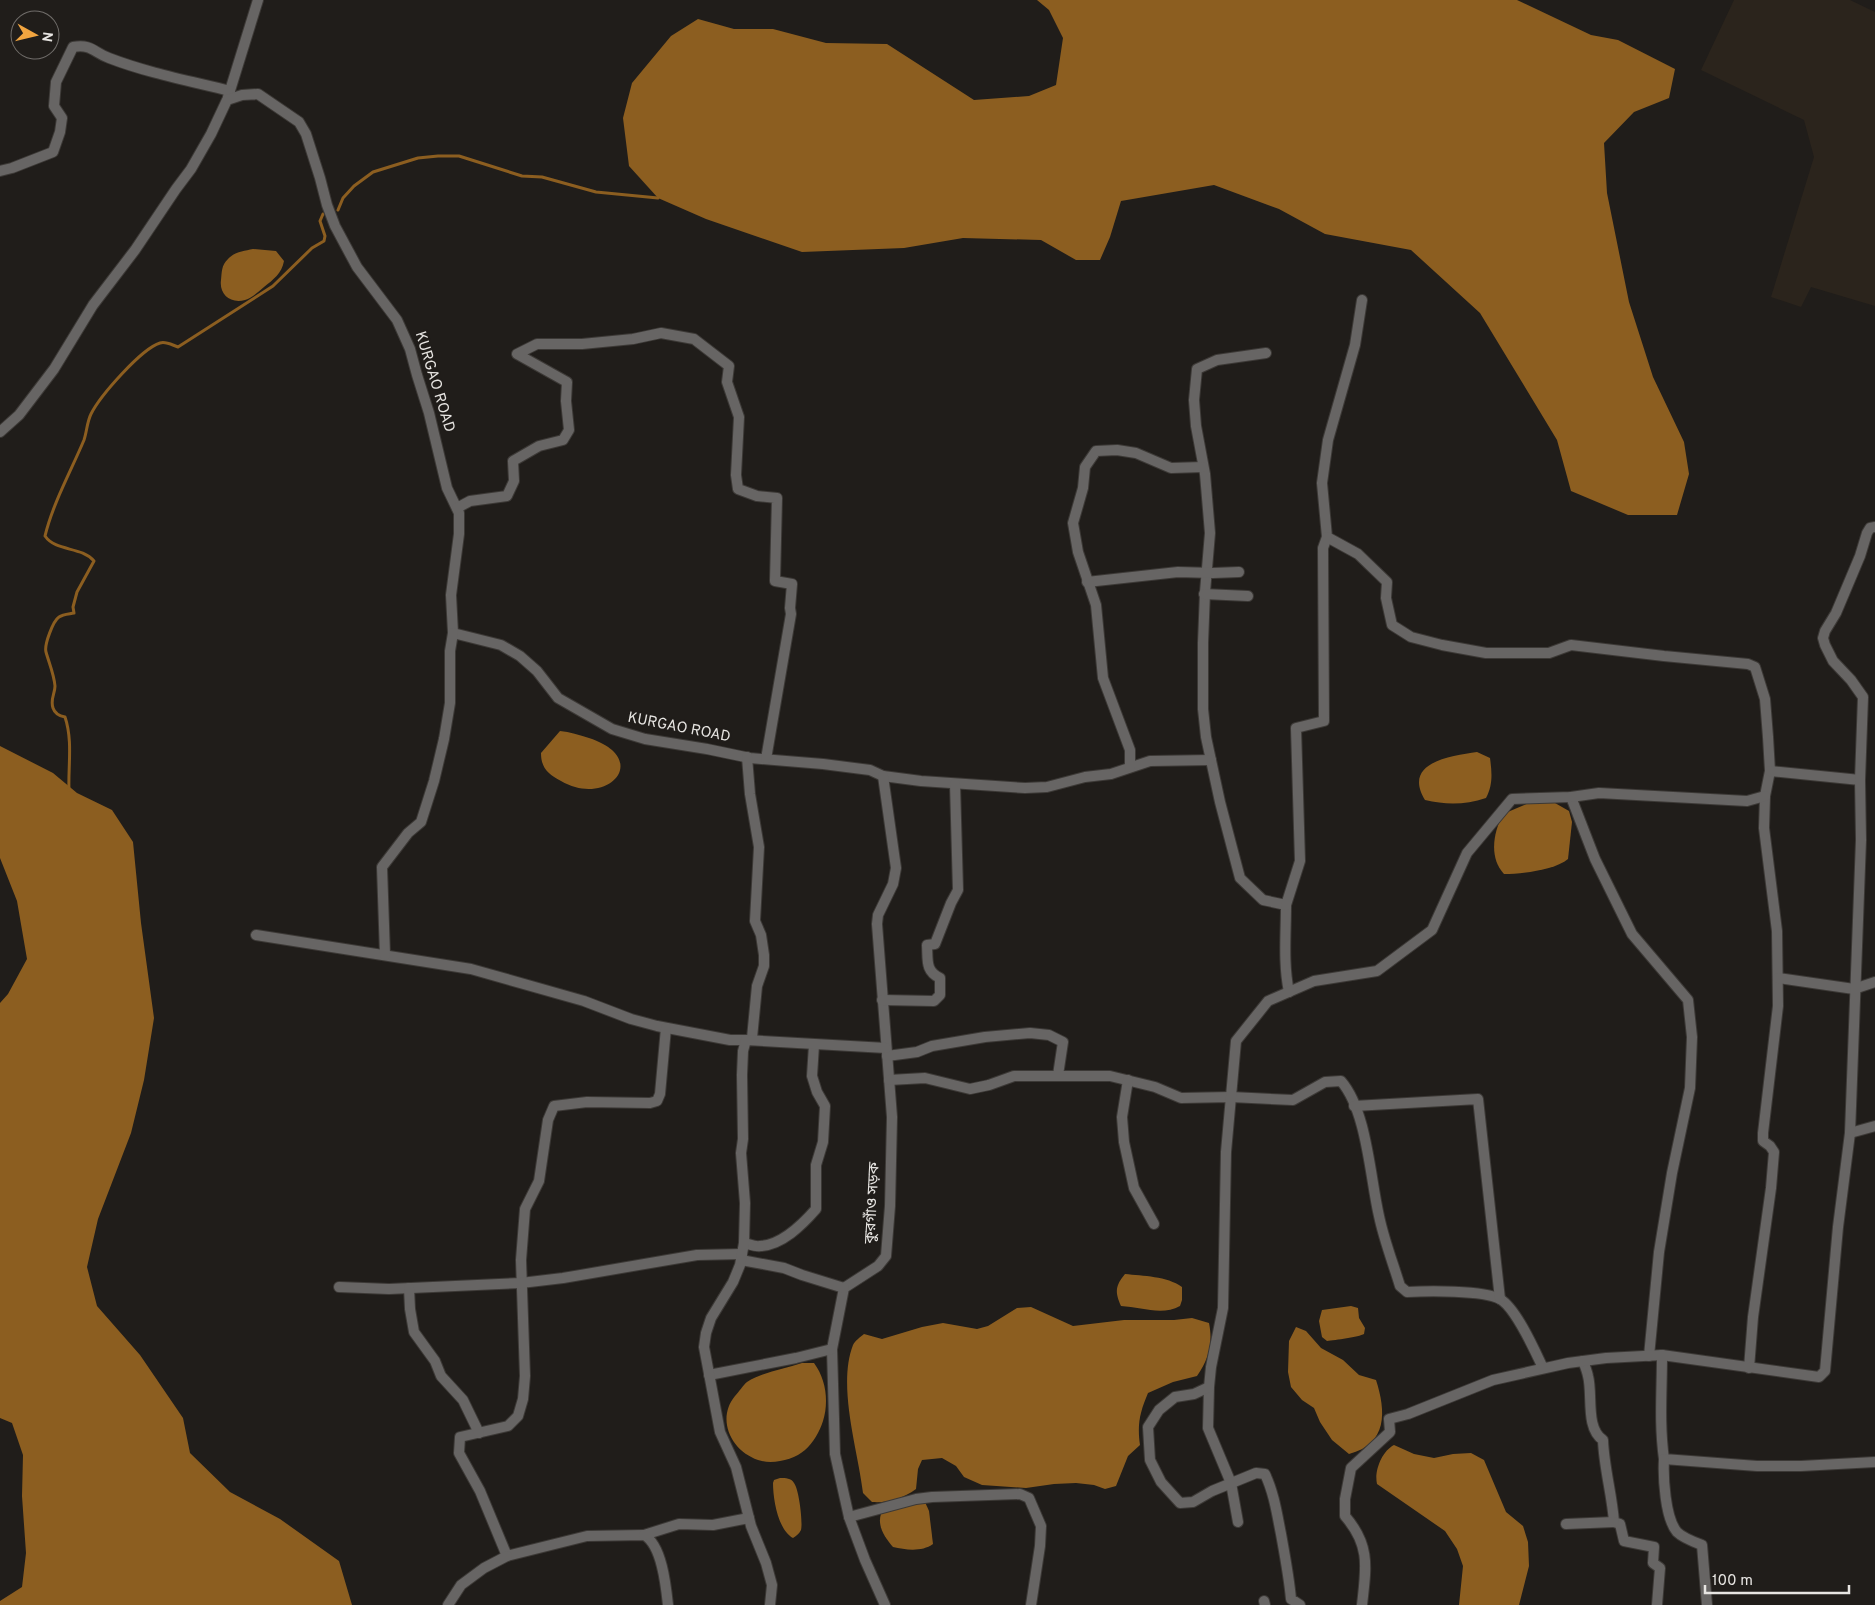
<svg xmlns="http://www.w3.org/2000/svg" width="1875" height="1605" font-family="Overpass,'Noto Sans Bengali',sans-serif">
<style>
.built{fill:#2b241c}
.water{fill:#8c5e20}
.lines{fill:none;stroke-linecap:round;stroke-linejoin:round}
.stream{stroke:#8c5e20;stroke-width:3}
.minor-casing{stroke:#3c3936;stroke-width:12}
.minor{stroke:#676564;stroke-width:10}
.labels{text-anchor:middle;dominant-baseline:central;stroke-width:4;stroke-linejoin:round;paint-order:stroke}
.street-label{font-size:15px;fill:#e7e5e2;stroke:#201d1a}
</style>
<rect width="100%" height="100%" fill="#201d1a"/>
<polygon class="built" points="1734,0 1850,0 1875,12 1875,306 1811,287 1801,307 1771,297 1814,157 1804,120 1701,70"/>
<g class="water">
<polygon points="1037,0 1517,0 1591,35 1618,40 1675,69 1669,98 1634,112 1604,143 1607,193 1629,302 1653,377 1684,442 1689,474 1677,515 1628,515 1571,491 1557,440 1480,313 1411,250 1325,234 1279,209 1214,185 1121,201 1110,237 1100,260 1076,260 1041,240 963,238 904,248 802,252 706,219 658,198 629,166 623,118 632,83 671,36 698,19 734,29 773,29 826,43 887,44 974,100 1029,96 1056,85 1063,38 1049,10"/>
<path d="M253 249 276 251 284 261C282 273 273 280 264 287 258 292 252 298 245 300 230 304 219 294 221 280 222 272 221 266 228 259 234 252 244 251 253 249Z"/>
<path d="M560 731C570 732 579 735 589 738 653 759 607 808 561 781 548 774 541 768 541 753Z"/>
<polygon points="0,746 53,773 77,793 112,810 133,842 141,923 154,1018 144,1080 131,1133 98,1219 87,1267 97,1306 140,1355 183,1418 190,1453 230,1492 280,1519 339,1561 352,1605 0,1605 0,1601 22,1587 26,1553 22,1496 23,1455 12,1423 0,1418 0,1003 8,994 27,959 17,901 0,858"/>
<path d="M1477 752 1490 758C1492 773 1493 785 1486 798 1465 805 1446 805 1425 800 1402 762 1451 756 1477 752Z"/>
<path d="M1529 803H1555L1569 811 1572 822 1568 859C1555 870 1522 874 1504 874 1489 858 1493 833 1503 814Z"/>
<path d="M1125 1274C1143 1276 1167 1276 1182 1287V1300L1180 1306C1162 1316 1141 1307 1121 1306 1115 1292 1115 1286 1125 1274Z"/>
<path d="M1351 1306 1358 1308 1359 1318 1365 1328 1364 1334C1359 1337 1335 1340 1327 1341L1322 1337 1319 1321 1322 1310Z"/>
<path d="M1031 1307 1073 1326 1124 1320H1174L1192 1318 1209 1323C1213 1343 1209 1359 1197 1376L1173 1382 1148 1393C1140 1412 1137 1424 1140 1445L1128 1456 1116 1486 1105 1489 1094 1485 1076 1483 1054 1484 1026 1488 982 1485 964 1477 956 1466 942 1458 922 1460 918 1469 916 1489C902 1499 889 1503 872 1502L863 1493C858 1450 837 1386 853 1345 855 1341 860 1337 864 1334L882 1339 922 1327 943 1323 977 1329 988 1326 1017 1308Z"/>
<path d="M1296 1327 1306 1331 1321 1348 1343 1360 1359 1375 1376 1380C1386 1411 1388 1444 1349 1454L1332 1440 1320 1422 1314 1408 1302 1400 1291 1387 1288 1372 1289 1341Z"/>
<path d="M802 1363H814C826 1379 829 1402 823 1421 820 1431 813 1443 805 1450 794 1460 772 1465 758 1460 731 1451 716 1419 735 1396 739 1392 743 1385 747 1382 763 1372 784 1369 802 1363Z"/>
<path d="M1394 1445 1414 1454 1434 1458 1453 1454 1471 1453 1484 1460 1506 1512 1523 1526 1528 1542 1529 1566 1519 1605H1459L1463 1566 1457 1549 1445 1531 1377 1484C1374 1471 1382 1451 1394 1445Z"/>
<path d="M780 1478C786 1478 791 1478 794 1483 799 1489 803 1523 801 1530 799 1534 796 1536 793 1538 778 1530 773 1499 773 1483L774 1480Z"/>
<path d="M925 1502 929 1511 933 1544C922 1552 906 1550 893 1547 885 1538 877 1526 881 1514L904 1506Z"/>
</g>
<g class="lines">
<g class="stream">
<polyline points="338,210 343,198 354,186 373,172 418,158 438,156 459,156 522,176 542,177 596,192 658,198"/>
<path d="M69 790C68 766 73 741 65 717 59 716 55 714 53 708 50 699 55 694 55 686 54 674 49 663 46 652 44 645 53 621 59 617 63 614 69 614 74 613L73 607 77 592 94 561C81 546 56 552 45 536 53 503 71 471 84 440 87 431 87 422 91 414 100 396 141 349 160 343 166 341 172 345 178 347L273 286 312 248 324 241 325 236 320 221 323 214"/>
</g>
<defs>
<g id="minor">
<polyline points="228,97 258,0"/>
<path d="M0 171 12 168 53 152 60 132 62 118 54 106 56 82 73 47C92 44 93 52 109 58 148 73 190 81 230 91"/>
<polyline points="1362,300 1355,345 1328,440 1322,483 1327,537 1358,554 1387,582 1386,598 1392,625 1411,637 1442,645 1486,653 1549,653 1571,645 1664,656 1748,664 1755,667 1765,699 1768,737 1770,771 1765,796 1764,828 1777,931 1778,1006 1763,1133 1763,1141 1770,1146 1774,1152 1771,1188 1753,1317 1749,1368"/>
<path d="M1266 353 1217 360 1197 369 1194 400 1196 426 1205 474 1210 533 1205 592 1203 643V709L1206 737 1220 802 1240 878 1263 900 1286 905C1286 934 1283 963 1289 992"/>
<polyline points="0,432 19,415 54,369 93,305 135,250 176,189 191,169 211,134 227,100 242,95 258,94 299,122 306,134 320,178 327,205 335,226 357,267 397,320 410,349 417,375 429,413 447,488 459,513 459,534 451,595 453,633 501,645 520,656 537,671 558,698 612,729 645,739 707,749 750,758 823,764 870,770 883,776 921,781 1025,788 1047,787 1085,777 1111,774 1150,761 1211,760"/>
<polyline points="457,508 470,501 507,496 514,481 513,461 539,446 563,440 569,430 566,401 567,382 517,354 537,344 582,344 633,339 661,333 694,339 729,366 727,382 739,417 736,475 738,489 757,496 777,498 775,581 792,584 790,608 791,614 766,759"/>
<polyline points="1087,582 1178,572 1213,573 1239,572"/>
<polyline points="1204,594 1248,596"/>
<polyline points="1130,767 1130,750 1103,678 1096,605 1078,552 1073,523 1083,488 1085,467 1096,451 1117,450 1136,453 1171,468 1203,467"/>
<polyline points="1770,771 1860,780"/>
<polyline points="883,776 896,868 893,884 878,915 877,924 892,1117 890,1206 886,1256 878,1266 844,1288 832,1349 835,1454 849,1517 865,1560 885,1605"/>
<polyline points="1571,797 1595,859 1632,934 1688,1000 1692,1037 1690,1088 1672,1173 1659,1252 1649,1356"/>
<polyline points="1286,905 1300,861 1296,728 1324,721 1323,548 1327,537"/>
<polyline points="256,935 471,969 584,1001 631,1019 657,1026 730,1040 746,1040 752,1038 757,986 764,966 764,955 761,935 755,921 759,847 750,794 747,757"/>
<polyline points="385,955 382,867 408,833 421,822 434,781 444,739 450,703 450,651 453,633"/>
<polyline points="1778,978 1854,989 1875,982"/>
<path d="M882 1000 934 1001 940 995V978C925 971 928 960 927 945L935 944 951 903 958 890 955 784"/>
<path d="M666 1028 660 1094 657 1101 650 1103 587 1102 554 1106 548 1120 539 1181 525 1209 521 1260 525 1376 523 1399 518 1416 508 1426 460 1437 459 1453 480 1491 507 1556 587 1536 644 1535C662 1545 666 1586 668 1605"/>
<polyline points="887,1056 917,1052 932,1046 985,1037 1030,1033 1049,1035 1063,1042 1058,1075"/>
<path d="M889 1080 925 1078 970 1089 989 1085 1014 1076H1110L1155 1087 1181 1098 1231 1097 1293 1100 1325 1082 1341 1081C1367 1111 1370 1177 1379 1216 1384 1240 1393 1263 1400 1286L1407 1292C1427 1291 1483 1290 1500 1299 1516 1308 1535 1351 1543 1368"/>
<polyline points="1128,1080 1122,1117 1124,1142 1134,1188 1154,1224"/>
<polyline points="1354,1106 1478,1099 1500,1299"/>
<polyline points="1850,1133 1875,1126"/>
<path d="M744 1243C749 1244 755 1247 760 1246 782 1245 802 1225 816 1209V1165L823 1142 825 1106 817 1092 812 1076 814 1045"/>
<polyline points="741,1260 784,1268 802,1275 844,1288"/>
<polyline points="339,1287 389,1289 521,1283 563,1278 697,1255 742,1254"/>
<polyline points="409,1288 410,1309 414,1332 435,1361 441,1376 463,1400 479,1433"/>
<path d="M1662 1355C1662 1391 1659 1423 1664 1459L1757 1466H1801L1875 1462"/>
<path d="M1583 1361C1585 1366 1587 1371 1588 1376 1593 1395 1585 1428 1603 1440 1604 1468 1612 1494 1614 1522L1620 1524 1624 1541 1654 1547 1653 1563 1660 1568 1657 1605"/>
<polyline points="709,1375 796,1358 832,1349"/>
<polyline points="1209,1387 1208,1428 1231,1483 1238,1522"/>
<path d="M1664 1459C1663 1477 1665 1518 1677 1532 1683 1538 1694 1542 1702 1545L1707 1605"/>
<polyline points="849,1517 916,1499 932,1497 1020,1494 1029,1498 1041,1526 1040,1546 1031,1605"/>
<polyline points="1566,1524 1614,1522"/>
<polyline points="644,1535 679,1524 713,1525 749,1518"/>
<polyline points="1264,1601 1265,1605"/>
<polyline points="448,1605 461,1585 484,1568 507,1556"/>
<polyline points="770,1605 772,1585 766,1563 751,1526 736,1467 720,1432 704,1347 706,1333 711,1318 733,1282 740,1265 744,1243 745,1203 741,1153 743,1139 742,1075 743,1051 746,1040 886,1048"/>
<path d="M1300 1605 1291 1599C1289 1577 1285 1556 1281 1534 1277 1514 1274 1493 1265 1474L1256 1473 1212 1491 1193 1502 1180 1503 1161 1482 1150 1460 1148 1427 1159 1410 1175 1397 1194 1394 1209 1387 1211 1367 1223 1308 1226 1152 1236 1041 1268 1001 1314 981 1377 971 1432 930 1467 853 1512 799 1571 797 1599 793 1747 801 1765 796"/>
<path d="M1362 1605C1366 1568 1371 1546 1345 1516V1499L1351 1468 1390 1432 1389 1419 1408 1414 1493 1380 1568 1363 1606 1358 1662 1355 1819 1377 1825 1371 1838 1227 1850 1133 1861 840 1860 780 1863 697 1851 680 1833 661 1825 645 1823 638 1825 631 1836 613 1860 556 1867 533 1870 528 1875 527"/>
</g>
</defs>
<use href="#minor" class="minor-casing"/>
<use href="#minor" class="minor"/>
</g>
<g class="labels">
<g class="street-label">
<text transform="translate(434 382) rotate(73)">KURGAO ROAD</text>
<text transform="translate(679 728) rotate(11)">KURGAO ROAD</text>
<text transform="translate(873 1203) rotate(-87)">কুরগাঁও সড়ক</text>
</g>
</g>
<g transform="translate(35 35) rotate(98)"><circle r="24" fill="#201d1a" stroke="#706d6a"/>
<path d="M0-4L9 19L0 12L-9 19Z" fill="#f1a540"/>
<text y="-8" font-size="14" font-weight="bold" text-anchor="middle" fill="#e7e5e2">N</text>
</g>
<path d="M1705 1585v8h144v-8" fill="none" stroke="#e7e5e2" stroke-width="2.5"/>
<text x="1712" y="1585" font-size="15" fill="#e7e5e2" stroke="#201d1a" stroke-width="4" paint-order="stroke">100 m</text>
</svg>
